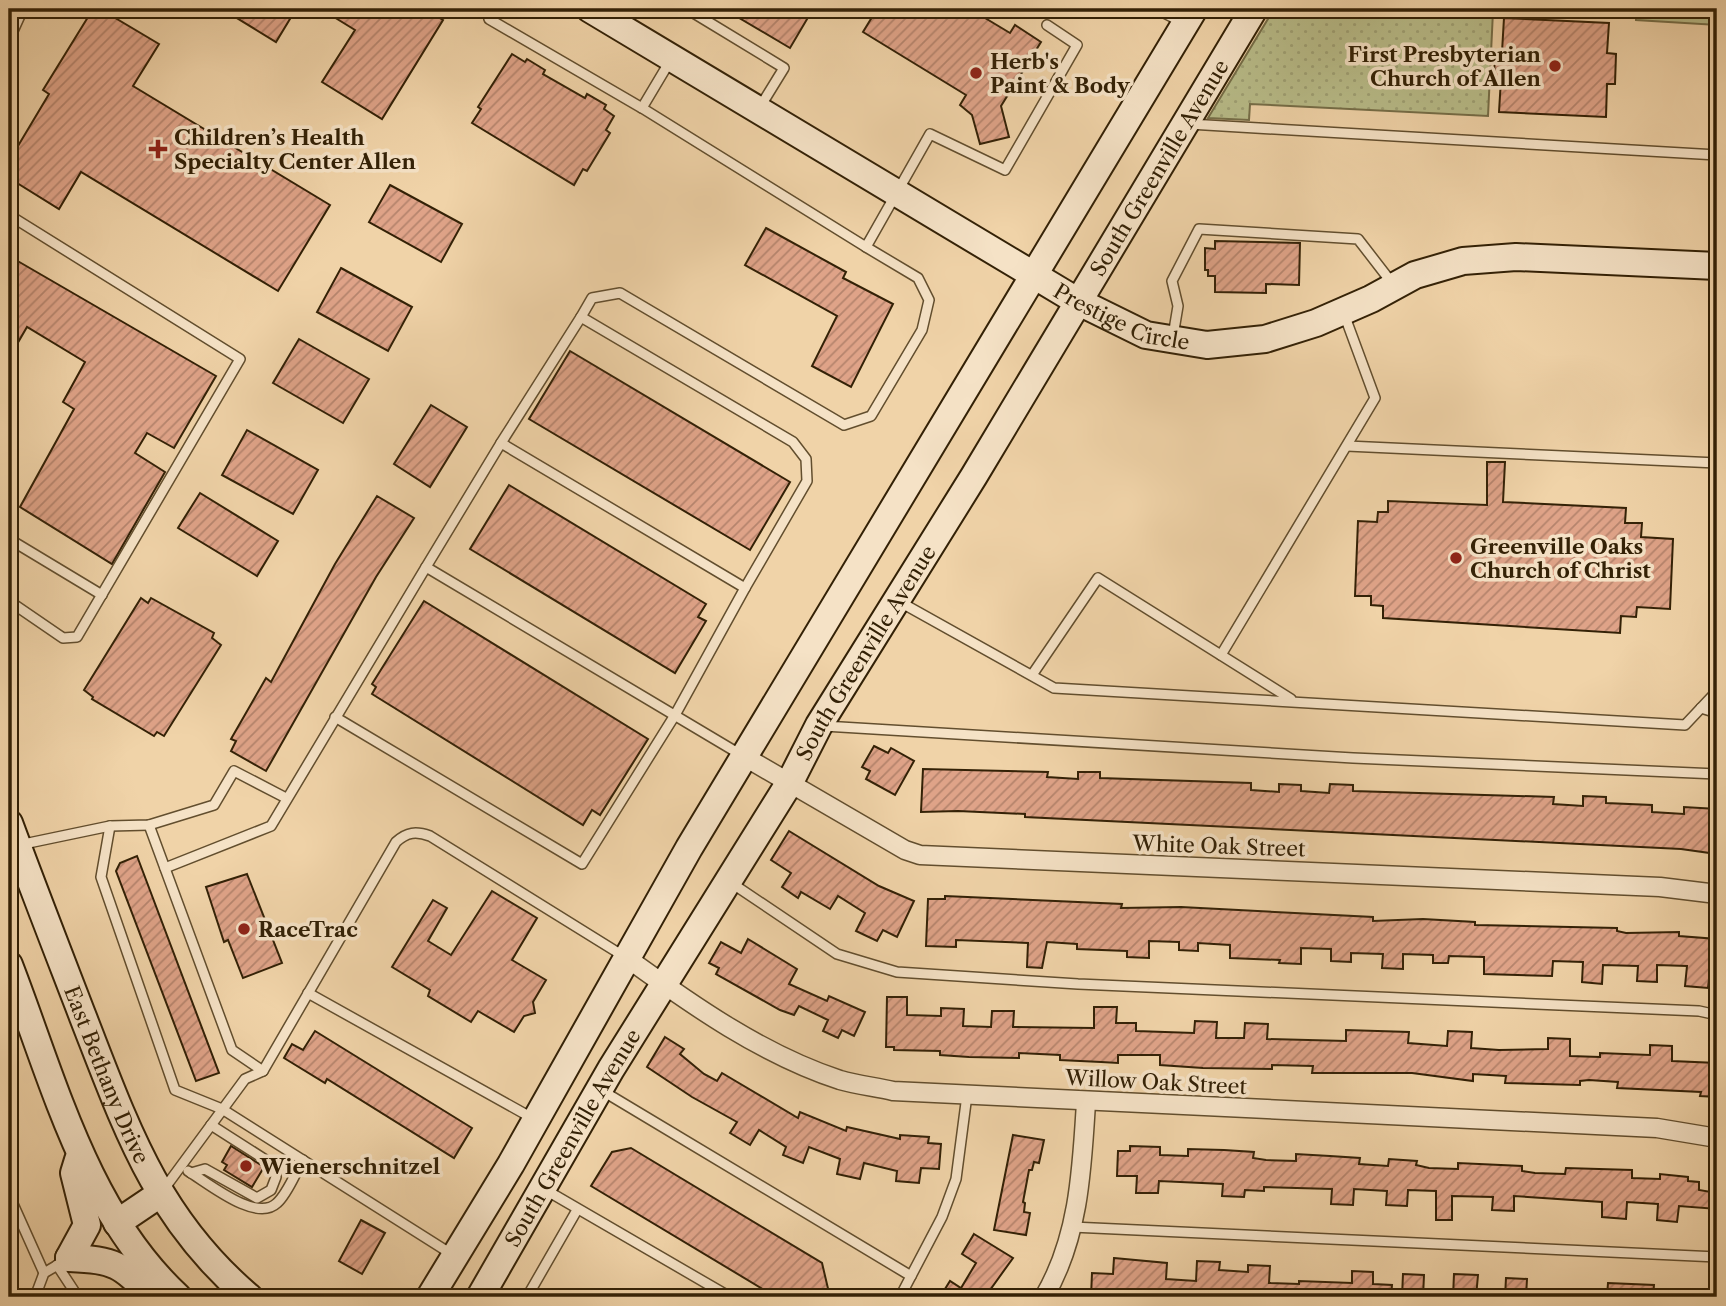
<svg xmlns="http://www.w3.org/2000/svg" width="1726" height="1306" font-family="'Libre Caslon Text',serif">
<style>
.grass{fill:url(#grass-dots);stroke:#766e48;stroke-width:2}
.building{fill:url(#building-hatch);stroke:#332106;stroke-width:2}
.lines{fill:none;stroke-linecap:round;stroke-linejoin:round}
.lane-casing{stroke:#624e2e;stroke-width:12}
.street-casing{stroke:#624e2e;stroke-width:21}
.secondary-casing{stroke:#332106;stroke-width:30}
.lane{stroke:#f5e2c6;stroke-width:9}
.street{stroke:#f5e2c6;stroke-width:18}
.secondary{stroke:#f5e2c6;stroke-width:26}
.poi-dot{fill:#8f2418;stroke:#f5e2c6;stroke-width:2.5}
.labels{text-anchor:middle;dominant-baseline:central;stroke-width:7;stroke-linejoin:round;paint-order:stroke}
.poi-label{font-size:21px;font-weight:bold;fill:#332106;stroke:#f5e2c6;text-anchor:start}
.street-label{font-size:21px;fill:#332106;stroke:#f5e2c6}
</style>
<defs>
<pattern id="grass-dots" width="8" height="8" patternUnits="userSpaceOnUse" patternTransform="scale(1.75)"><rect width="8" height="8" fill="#b8bc89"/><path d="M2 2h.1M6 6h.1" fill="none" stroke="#9fa175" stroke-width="1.8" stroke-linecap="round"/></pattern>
<pattern id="building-hatch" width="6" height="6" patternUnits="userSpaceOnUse" patternTransform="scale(1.75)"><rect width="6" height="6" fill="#dfa388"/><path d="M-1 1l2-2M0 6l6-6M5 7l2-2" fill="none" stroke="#b5846d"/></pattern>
</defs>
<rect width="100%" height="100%" fill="#f0d3a8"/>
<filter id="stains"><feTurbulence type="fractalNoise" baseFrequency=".00286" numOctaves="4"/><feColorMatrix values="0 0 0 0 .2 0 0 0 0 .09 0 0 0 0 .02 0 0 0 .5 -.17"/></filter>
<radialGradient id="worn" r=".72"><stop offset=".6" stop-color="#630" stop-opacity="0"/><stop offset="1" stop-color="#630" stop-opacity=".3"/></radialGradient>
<g class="grass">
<polygon points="1274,9 1539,9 1539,13 1493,11 1488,116 1250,104 1249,120 1208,118"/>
<polygon points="1636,9 1717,9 1717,25 1636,20"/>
</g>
<g class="building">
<polygon points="93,9 100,9 159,44 133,86 330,205 278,291 81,172 59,209 9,178 9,161 49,94 43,90"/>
<polygon points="222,9 296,9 276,42"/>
<polygon points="321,9 424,9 443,20 382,119 322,82 355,30"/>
<polygon points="724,9 813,9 790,48"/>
<polygon points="877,9 970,9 1010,33 1015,25 1041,42 1001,106 1009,137 980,144 972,115 960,105 966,95 863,32"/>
<polygon points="1504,18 1609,23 1607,53 1616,54 1615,84 1607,84 1606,117 1499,112 1501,79 1494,78 1495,52 1502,52"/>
<polygon points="512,54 525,62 527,59 545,70 543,74 585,98 587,94 606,105 604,109 614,116 606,130 610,133 587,171 583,169 574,185 472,123 481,109 478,107"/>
<polygon points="390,185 462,224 441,262 369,222"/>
<polygon points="766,228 846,272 843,278 893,304 851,387 812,366 837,316 745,265"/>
<polygon points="1215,241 1300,243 1299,285 1266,284 1266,293 1215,292 1215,276 1208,276 1208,270 1205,270 1205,248 1215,249"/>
<polygon points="9,256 216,376 174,448 147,433 135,453 165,472 112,564 20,507 74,409 63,402 85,362 27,327 9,358"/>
<polygon points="341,268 412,307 388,351 317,312"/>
<polygon points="299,339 369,379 343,423 273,383"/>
<polygon points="570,351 790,482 750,550 529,419"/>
<polygon points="431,405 467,427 430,487 394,464"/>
<polygon points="247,430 318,470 293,514 222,475"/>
<polygon points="1487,462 1505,462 1503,502 1626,508 1625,523 1642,523 1641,537 1673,539 1670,609 1637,607 1636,617 1621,616 1620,633 1383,618 1383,606 1371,605 1371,596 1355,596 1358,521 1377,522 1378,512 1388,512 1388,501 1487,505"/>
<polygon points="509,485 706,604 698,617 706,621 675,673 470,549"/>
<polygon points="200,493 278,541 257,576 178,528"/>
<polygon points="377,496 414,518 376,577 266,771 231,751 236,741 231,739 266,678 271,682 335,564"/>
<polygon points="141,598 148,603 151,598 214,633 212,638 221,645 164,736 157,732 154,736 92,699 93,697 84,690"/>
<polygon points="424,601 648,739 600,815 592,810 583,825 372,694 376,687 372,684"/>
<polygon points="874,746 888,753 891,748 914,761 895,795 866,779 870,771 862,767"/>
<polygon points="923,769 1048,772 1047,777 1078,779 1078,772 1100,772 1100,778 1251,783 1251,790 1279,792 1279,784 1301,785 1301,791 1329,793 1330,784 1353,785 1353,791 1554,797 1553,804 1583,806 1583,796 1606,797 1606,803 1652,805 1652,812 1684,814 1684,807 1717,809 1717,854 1681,849 1025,817 1025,814 958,811 921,812"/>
<polygon points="789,831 879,886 914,901 897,937 883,930 877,941 856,931 865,913 838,896 830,909 801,892 798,898 782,887 791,873 771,860"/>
<polygon points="137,856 219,1073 196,1081 116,871 120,863"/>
<polygon points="247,874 282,963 243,978 228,940 224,942 206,887"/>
<polygon points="492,891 537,918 512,960 546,980 533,1002 535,1013 524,1016 514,1032 478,1011 471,1022 428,996 430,990 392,967 433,900 447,908 428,941 451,955"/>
<polygon points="945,896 1122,904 1121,908 1181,907 1373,917 1373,921 1423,919 1475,922 1475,925 1617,928 1617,931 1626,933 1679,932 1679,936 1717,939 1717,971 1710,971 1708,988 1685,986 1687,966 1657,965 1657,982 1637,981 1638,966 1603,965 1602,984 1582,982 1583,962 1553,961 1552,976 1484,974 1484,957 1449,956 1448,963 1433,963 1433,955 1403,954 1403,969 1382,968 1383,954 1351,953 1351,962 1331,961 1331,949 1301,948 1301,964 1279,963 1280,960 1230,958 1230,945 1198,943 1198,951 1179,950 1179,942 1149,941 1149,958 1127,957 1127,951 1077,949 1077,944 1047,942 1042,968 1027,967 1028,943 956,940 956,947 926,946 928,899 945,899"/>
<polygon points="748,939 797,969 789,984 827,1001 829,996 865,1012 854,1036 842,1030 838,1038 823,1031 828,1020 799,1006 794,1015 780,1010 716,974 719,968 709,963 721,942 741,953"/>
<polygon points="887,997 907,997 907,1015 941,1016 941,1008 964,1009 963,1026 991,1027 992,1011 1014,1011 1013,1027 1094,1028 1094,1007 1117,1007 1116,1023 1136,1023 1136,1031 1194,1033 1195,1021 1217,1022 1216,1038 1244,1038 1245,1023 1268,1024 1267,1039 1346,1041 1346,1030 1409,1032 1408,1043 1447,1046 1448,1031 1472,1032 1471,1048 1499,1050 1548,1049 1548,1038 1570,1039 1570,1056 1600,1057 1600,1053 1650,1055 1650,1045 1672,1046 1672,1061 1717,1063 1717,1097 1700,1096 1701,1092 1617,1088 1618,1082 1589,1080 1580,1081 1580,1085 1505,1083 1506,1076 1473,1074 1473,1081 1412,1073 1312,1073 1313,1066 1272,1065 1272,1069 1203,1068 1160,1065 1160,1055 1118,1055 1118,1063 1101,1062 1060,1060 1060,1055 1019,1053 1019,1058 969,1057 940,1055 940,1051 894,1050 894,1047 886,1047"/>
<polygon points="315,1031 472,1128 454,1158 327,1079 325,1083 284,1058 292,1044 303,1050"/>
<polygon points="665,1037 684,1049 680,1054 704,1074 717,1081 722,1073 798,1118 800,1112 846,1131 847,1127 900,1139 900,1135 929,1137 928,1143 941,1144 939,1169 921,1168 919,1183 896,1181 897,1171 864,1163 860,1179 837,1174 840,1159 809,1147 803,1163 783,1155 786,1147 759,1130 750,1145 730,1133 737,1122 692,1097 647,1067"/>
<polygon points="1013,1135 1044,1140 1039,1163 1034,1162 1032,1170 1029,1170 1023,1202 1025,1203 1024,1212 1030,1213 1026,1235 994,1230"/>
<polygon points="231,1146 264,1167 252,1187 224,1170 227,1165 222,1162"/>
<polygon points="1130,1146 1160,1147 1160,1155 1188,1156 1188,1149 1224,1150 1254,1152 1253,1158 1266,1160 1296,1161 1296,1154 1330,1156 1360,1158 1359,1164 1388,1166 1389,1159 1417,1161 1416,1165 1429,1168 1458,1169 1458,1163 1522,1166 1522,1171 1535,1173 1565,1174 1566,1168 1632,1170 1632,1178 1660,1179 1660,1174 1688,1177 1688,1181 1699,1182 1699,1190 1717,1193 1717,1209 1679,1206 1677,1222 1657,1220 1658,1204 1627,1202 1626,1219 1602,1217 1602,1202 1514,1196 1514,1211 1492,1210 1493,1197 1452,1196 1452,1220 1436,1220 1436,1191 1408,1190 1407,1206 1386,1205 1387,1191 1354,1189 1353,1205 1331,1204 1332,1189 1264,1187 1264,1191 1245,1190 1244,1197 1222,1196 1223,1184 1159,1181 1158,1193 1136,1193 1137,1176 1117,1176 1118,1151 1130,1151"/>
<polygon points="631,1148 822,1263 830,1297 776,1297 591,1186 612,1152"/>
<polygon points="361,1220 385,1233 362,1274 339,1261"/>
<polygon points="974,1234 1013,1258 985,1297 940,1297 950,1281 961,1288 976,1263 962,1254"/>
<polygon points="1114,1258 1167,1263 1166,1279 1196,1281 1197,1261 1220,1262 1219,1270 1248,1272 1248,1265 1270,1266 1269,1283 1299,1284 1299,1281 1352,1283 1352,1271 1373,1272 1373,1284 1392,1285 1391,1297 1091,1297 1092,1273 1113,1274"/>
<polygon points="1403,1274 1424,1275 1423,1297 1402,1297"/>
<polygon points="1454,1274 1478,1275 1476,1297 1453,1297"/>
<polygon points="1506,1278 1527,1279 1526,1297 1505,1297"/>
<polygon points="1608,1283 1654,1285 1653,1297 1607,1297"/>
</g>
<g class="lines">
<defs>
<g id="lane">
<polyline points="495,9 489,19 642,108 866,247 930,134 1005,170 1077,45 1047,25"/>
<polyline points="687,9 784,68 760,107"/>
<polyline points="1156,9 1184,23"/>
<polyline points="9,40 23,9"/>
<polyline points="642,108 670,61"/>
<polyline points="1189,124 1717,155"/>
<polyline points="9,215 240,359 77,637 63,638 9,601"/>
<polyline points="581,317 592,298 620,293 844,425 871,416 922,330 929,300 918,278 866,247"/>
<polyline points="1173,336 1178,306 1172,281 1199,229 1358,239 1392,283"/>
<polyline points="501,443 581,317 793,442 806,459 807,481 745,588"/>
<polyline points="1347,446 1717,463"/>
<polyline points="9,539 102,595"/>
<polyline points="900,602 1054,688 1685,725 1717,691"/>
<polyline points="1221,655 1375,398 1344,314"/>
<polyline points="1032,675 1098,578 1291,699"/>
<polyline points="1701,708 1717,713"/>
<polyline points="335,717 582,864 675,715 745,588 501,443 426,567"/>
<polyline points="824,726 1353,758 1717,774"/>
<polyline points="149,825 232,1050 263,1071"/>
<polyline points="110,826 101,877 175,1090 222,1109 453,1255"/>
<polyline points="19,845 110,826 149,825 214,805 234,771 286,798"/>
<polyline points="165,868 271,826 426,567 743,756"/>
<polyline points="730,882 837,954 897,972 1078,984 1699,1011 1717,1015"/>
<polyline points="308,993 534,1119"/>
<polyline points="601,1090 911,1276"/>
<path d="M188 1171C208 1183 256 1223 277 1203 288 1193 295 1173 303 1160"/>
<polyline points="191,1173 205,1169 257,1198 271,1190 276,1177 272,1164 211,1125"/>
<path d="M164 1189 245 1079 263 1071 396 842C407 832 416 831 430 836L625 957"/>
<polyline points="544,1189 730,1297"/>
<polyline points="9,1195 44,1273"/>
<polyline points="1072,1227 1717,1257"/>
<polyline points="57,1265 78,1297"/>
<polyline points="487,1288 504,1297"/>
<polyline points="35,1297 44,1273 66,1260"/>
<polyline points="527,1297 577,1210"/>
<polyline points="900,1297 942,1217 956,1179 967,1095"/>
</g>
<g id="street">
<polyline points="745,757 905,850 920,855 1660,887 1717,894"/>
<path d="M627 958C692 1005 763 1055 840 1080 857 1085 876 1087 893 1091L1657 1128 1717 1138"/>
<path d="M1044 1297C1079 1238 1082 1169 1086 1102"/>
</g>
<g id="secondary">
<path id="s1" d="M590 9 1077 301 1146 335 1207 345 1265 339 1316 323 1371 299 1415 275 1463 261 1516 257 1717 266"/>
<path id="s2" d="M9 823C33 888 58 952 83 1017 126 1127 156 1218 249 1297"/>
<path d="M9 965C53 1079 86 1212 178 1297"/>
<polyline points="117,1223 160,1194"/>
<polyline points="69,1258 87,1225 74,1173 78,1160"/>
<path d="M69 1258C116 1260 120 1264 153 1297"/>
<polyline points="430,1297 511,1164 689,848 1194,9"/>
<path id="s3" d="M480 1297 611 1069 790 782 819 725 974 476 1254 9"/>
</g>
</defs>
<use href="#lane" class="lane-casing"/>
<use href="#street" class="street-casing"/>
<use href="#secondary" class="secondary-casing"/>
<use href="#lane" class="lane"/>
<use href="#street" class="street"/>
<use href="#secondary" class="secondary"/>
</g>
<g class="poi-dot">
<circle cx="1555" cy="66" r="7"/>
<circle cx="976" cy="73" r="7"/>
<path d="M154.5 138.5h7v7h7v7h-7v7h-7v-7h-7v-7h7z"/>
<circle cx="1456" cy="558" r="7"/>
<circle cx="244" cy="929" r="7"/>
<circle cx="246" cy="1166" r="7"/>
</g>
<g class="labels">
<g class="poi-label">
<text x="1541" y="54" text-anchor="end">First Presbyterian<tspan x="1541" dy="24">Church of Allen</tspan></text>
<text x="990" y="61">Herb's<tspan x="990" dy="24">Paint &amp; Body</tspan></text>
<text x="174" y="137">Children’s Health<tspan x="174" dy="24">Specialty Center Allen</tspan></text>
<text x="1470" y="546">Greenville Oaks<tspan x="1470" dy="24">Church of Christ</tspan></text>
<text x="258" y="929">RaceTrac</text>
<text x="260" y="1166">Wienerschnitzel</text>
</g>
<g class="street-label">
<text stroke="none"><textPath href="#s3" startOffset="1318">South Greenville Avenue</textPath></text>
<text stroke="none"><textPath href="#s1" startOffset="616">Prestige Circle</textPath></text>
<text stroke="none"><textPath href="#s3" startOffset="751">South Greenville Avenue</textPath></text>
<text transform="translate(1219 846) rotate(2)">White Oak Street</text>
<text stroke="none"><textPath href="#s2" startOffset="270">East Bethany Drive</textPath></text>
<text transform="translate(1156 1082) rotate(3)">Willow Oak Street</text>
<text stroke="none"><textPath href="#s3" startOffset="184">South Greenville Avenue</textPath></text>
</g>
</g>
<rect width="1726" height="1306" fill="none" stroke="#f0d3a8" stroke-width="35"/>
<rect x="10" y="10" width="1705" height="1285" fill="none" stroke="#332106" stroke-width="3.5"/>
<rect x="18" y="18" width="1691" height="1271" fill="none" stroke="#332106" stroke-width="2"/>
<rect width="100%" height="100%" filter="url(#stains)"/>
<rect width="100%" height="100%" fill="url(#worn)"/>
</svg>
